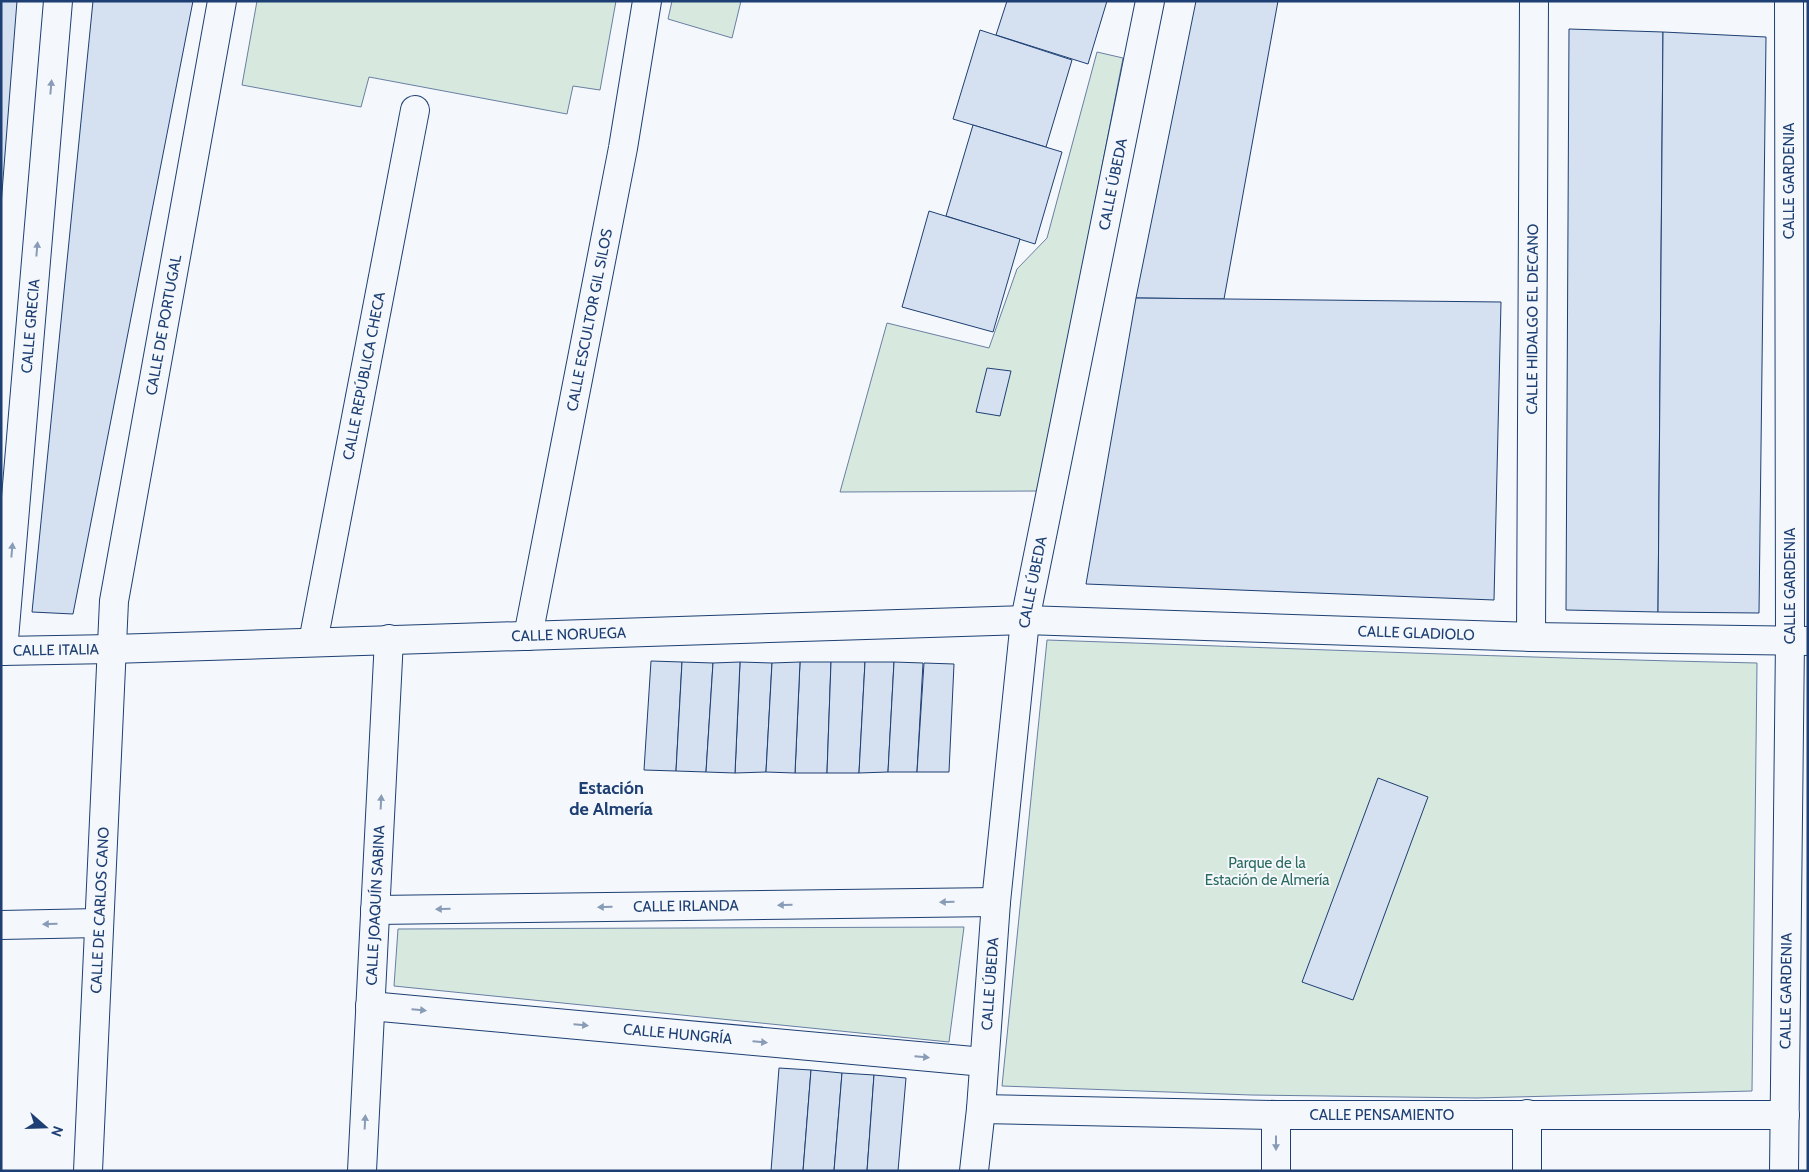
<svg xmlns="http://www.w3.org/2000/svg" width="1809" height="1172" font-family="Cabin,sans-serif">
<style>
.green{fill:#d7e8df;stroke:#687fa3}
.building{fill:#d5e0f0;stroke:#1d3f73}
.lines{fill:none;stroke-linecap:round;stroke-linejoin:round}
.street-casing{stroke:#1d3f73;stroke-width:30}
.secondary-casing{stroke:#1d3f73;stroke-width:30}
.street{stroke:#f4f7fb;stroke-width:28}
.secondary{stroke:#f4f7fb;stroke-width:28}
.oneway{fill:#889bb7}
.labels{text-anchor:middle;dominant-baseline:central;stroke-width:4;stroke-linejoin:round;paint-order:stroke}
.street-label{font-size:15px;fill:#1d3f73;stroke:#f4f7fb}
.park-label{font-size:15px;fill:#2c6c60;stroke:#f4f7fb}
.quarter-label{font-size:18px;font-weight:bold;fill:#1d3f73;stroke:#f4f7fb}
</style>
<rect width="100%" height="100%" fill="#f4f7fb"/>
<g class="green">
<polygon points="257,1 616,1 600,90 573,86 567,114 369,77 361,107 242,85"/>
<polygon points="672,1 741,1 732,38 668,19"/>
<polygon points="1097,52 1123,58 1039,491 840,492 887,323 989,348 1017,269 1047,238"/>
<path d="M1047 640C1284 648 1520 658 1757 663L1752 1091 1476 1098 1251 1095 1002 1086Z"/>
<polygon points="964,927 949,1042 394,986 398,929"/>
</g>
<g class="building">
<polygon points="1,1 17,1 1,205"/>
<polygon points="93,1 193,1 73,614 32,612"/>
<polygon points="1007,1 1107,1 1088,64 996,35"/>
<polygon points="1196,1 1278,1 1224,299 1136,298"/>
<polygon points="1569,29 1663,32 1658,612 1566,610"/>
<polygon points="980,30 1072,60 1046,147 953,119"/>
<polygon points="1663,32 1766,37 1759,613 1658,612"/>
<polygon points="973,125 1062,152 1035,244 946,216"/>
<polygon points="929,211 1020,239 993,332 902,307"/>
<polygon points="1136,298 1501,302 1494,600 1086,584"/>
<polygon points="987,368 1011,371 1000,416 976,412"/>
<polygon points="651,661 682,662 676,771 644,770"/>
<polygon points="682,662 713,663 706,772 676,771"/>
<polygon points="740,662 772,663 766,772 735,773"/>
<polygon points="740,662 735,773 706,772 713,663"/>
<polygon points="800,662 831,662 827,773 795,773"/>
<polygon points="800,662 795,773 766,772 772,663"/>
<polygon points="831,662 865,662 859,773 827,773"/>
<polygon points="865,662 894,662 888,772 859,773"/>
<polygon points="894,662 923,663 917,772 888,772"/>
<polygon points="924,663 954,664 949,772 917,772"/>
<polygon points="1378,778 1428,797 1353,1000 1302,982"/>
<polygon points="779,1068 811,1070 803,1171 771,1171"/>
<polygon points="811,1070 842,1073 834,1171 803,1171"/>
<polygon points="842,1073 874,1075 867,1171 834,1171"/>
<polygon points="874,1075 906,1078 898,1171 867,1171"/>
</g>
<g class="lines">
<defs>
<g id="street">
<path id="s1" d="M528 636 623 148 647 1"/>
<path id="s2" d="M1531 637 1534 1"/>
<path id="s3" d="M313 642 415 110"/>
<path id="s4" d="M3 651 58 1"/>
<path id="s5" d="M375 910 996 902"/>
<polyline points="1,925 99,923"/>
<path id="s6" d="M370 1006 984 1062"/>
<path id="s7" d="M981 1109 1276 1115H1785"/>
<path id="s8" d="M88 1171 114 601 222 1"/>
<path id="s9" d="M362 1171 389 639"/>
<polyline points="1276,1171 1276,1115"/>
<polyline points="1527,1171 1527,1114"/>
<path id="s10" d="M1784 1171 1790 640 1789 1"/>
</g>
<g id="secondary">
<path id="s11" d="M1 651 112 649 1025 620 1531 637 1808 641"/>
<path id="s12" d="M974 1171 981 1109 996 902 1025 620 1150 1"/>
</g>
</defs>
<use href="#street" class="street-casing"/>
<use href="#secondary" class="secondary-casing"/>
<use href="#street" class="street"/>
<use href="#secondary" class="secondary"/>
</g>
<defs><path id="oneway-solid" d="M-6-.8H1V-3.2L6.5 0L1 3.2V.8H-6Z" transform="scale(1.25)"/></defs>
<g class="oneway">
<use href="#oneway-solid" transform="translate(51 87) rotate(-85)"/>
<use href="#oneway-solid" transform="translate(37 249) rotate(-85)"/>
<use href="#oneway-solid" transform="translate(12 550) rotate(-85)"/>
<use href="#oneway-solid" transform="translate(381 802) rotate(-87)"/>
<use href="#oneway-solid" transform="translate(947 902) rotate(179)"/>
<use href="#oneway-solid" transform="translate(785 905) rotate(179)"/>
<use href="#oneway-solid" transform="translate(605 907) rotate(179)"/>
<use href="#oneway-solid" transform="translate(443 909) rotate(179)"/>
<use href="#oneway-solid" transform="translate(50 924) rotate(179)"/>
<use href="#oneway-solid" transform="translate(419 1010) rotate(5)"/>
<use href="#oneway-solid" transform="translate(581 1025) rotate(5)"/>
<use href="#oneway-solid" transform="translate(760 1042) rotate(5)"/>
<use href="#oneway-solid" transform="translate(922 1057) rotate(5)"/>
<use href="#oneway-solid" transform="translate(365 1122) rotate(-87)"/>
<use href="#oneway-solid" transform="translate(1276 1143) rotate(90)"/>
</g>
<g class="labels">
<g class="street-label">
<text transform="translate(1789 181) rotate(-90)">CALLE GARDENIA</text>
<text stroke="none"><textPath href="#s12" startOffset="998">CALLE ÚBEDA</textPath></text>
<text stroke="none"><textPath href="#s1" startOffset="322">CALLE ESCULTOR GIL SILOS</textPath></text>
<text stroke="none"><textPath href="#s2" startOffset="318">CALLE HIDALGO EL DECANO</textPath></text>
<text stroke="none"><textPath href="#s8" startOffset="851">CALLE DE PORTUGAL</textPath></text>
<text stroke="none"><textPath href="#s4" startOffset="326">CALLE GRECIA</textPath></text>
<text stroke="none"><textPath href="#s3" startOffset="271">CALLE REPÚBLICA CHECA</textPath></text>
<text stroke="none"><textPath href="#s12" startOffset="592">CALLE ÚBEDA</textPath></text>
<text transform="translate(1790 586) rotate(-90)">CALLE GARDENIA</text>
<text stroke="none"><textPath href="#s11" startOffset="1416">CALLE GLADIOLO</textPath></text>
<text stroke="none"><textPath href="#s11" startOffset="568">CALLE NORUEGA</textPath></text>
<text stroke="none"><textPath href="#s11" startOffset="55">CALLE ITALIA</textPath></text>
<text stroke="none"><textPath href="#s9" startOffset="266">CALLE JOAQUÍN SABINA</textPath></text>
<text stroke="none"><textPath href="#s5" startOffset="311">CALLE IRLANDA</textPath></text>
<text stroke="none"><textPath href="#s8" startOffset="261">CALLE DE CARLOS CANO</textPath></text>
<text stroke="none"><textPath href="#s12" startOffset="188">CALLE ÚBEDA</textPath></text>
<text stroke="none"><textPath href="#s10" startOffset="180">CALLE GARDENIA</textPath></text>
<text stroke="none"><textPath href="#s6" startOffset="309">CALLE HUNGRÍA</textPath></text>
<text stroke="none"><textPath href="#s7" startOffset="401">CALLE PENSAMIENTO</textPath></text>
</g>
<g class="park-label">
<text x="1267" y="863">Parque de la<tspan x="1267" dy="17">Estación de Almería</tspan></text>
</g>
<g class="quarter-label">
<text x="611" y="788">Estación<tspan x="611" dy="21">de Almería</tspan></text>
</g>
</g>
<rect width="1809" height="1172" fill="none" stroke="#1d3f73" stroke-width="5"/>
<g transform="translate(45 1127) rotate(110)" stroke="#f4f7fb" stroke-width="4" paint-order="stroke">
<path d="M0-4L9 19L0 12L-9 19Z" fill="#1d3f73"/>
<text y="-8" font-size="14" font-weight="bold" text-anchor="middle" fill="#1d3f73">N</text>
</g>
</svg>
